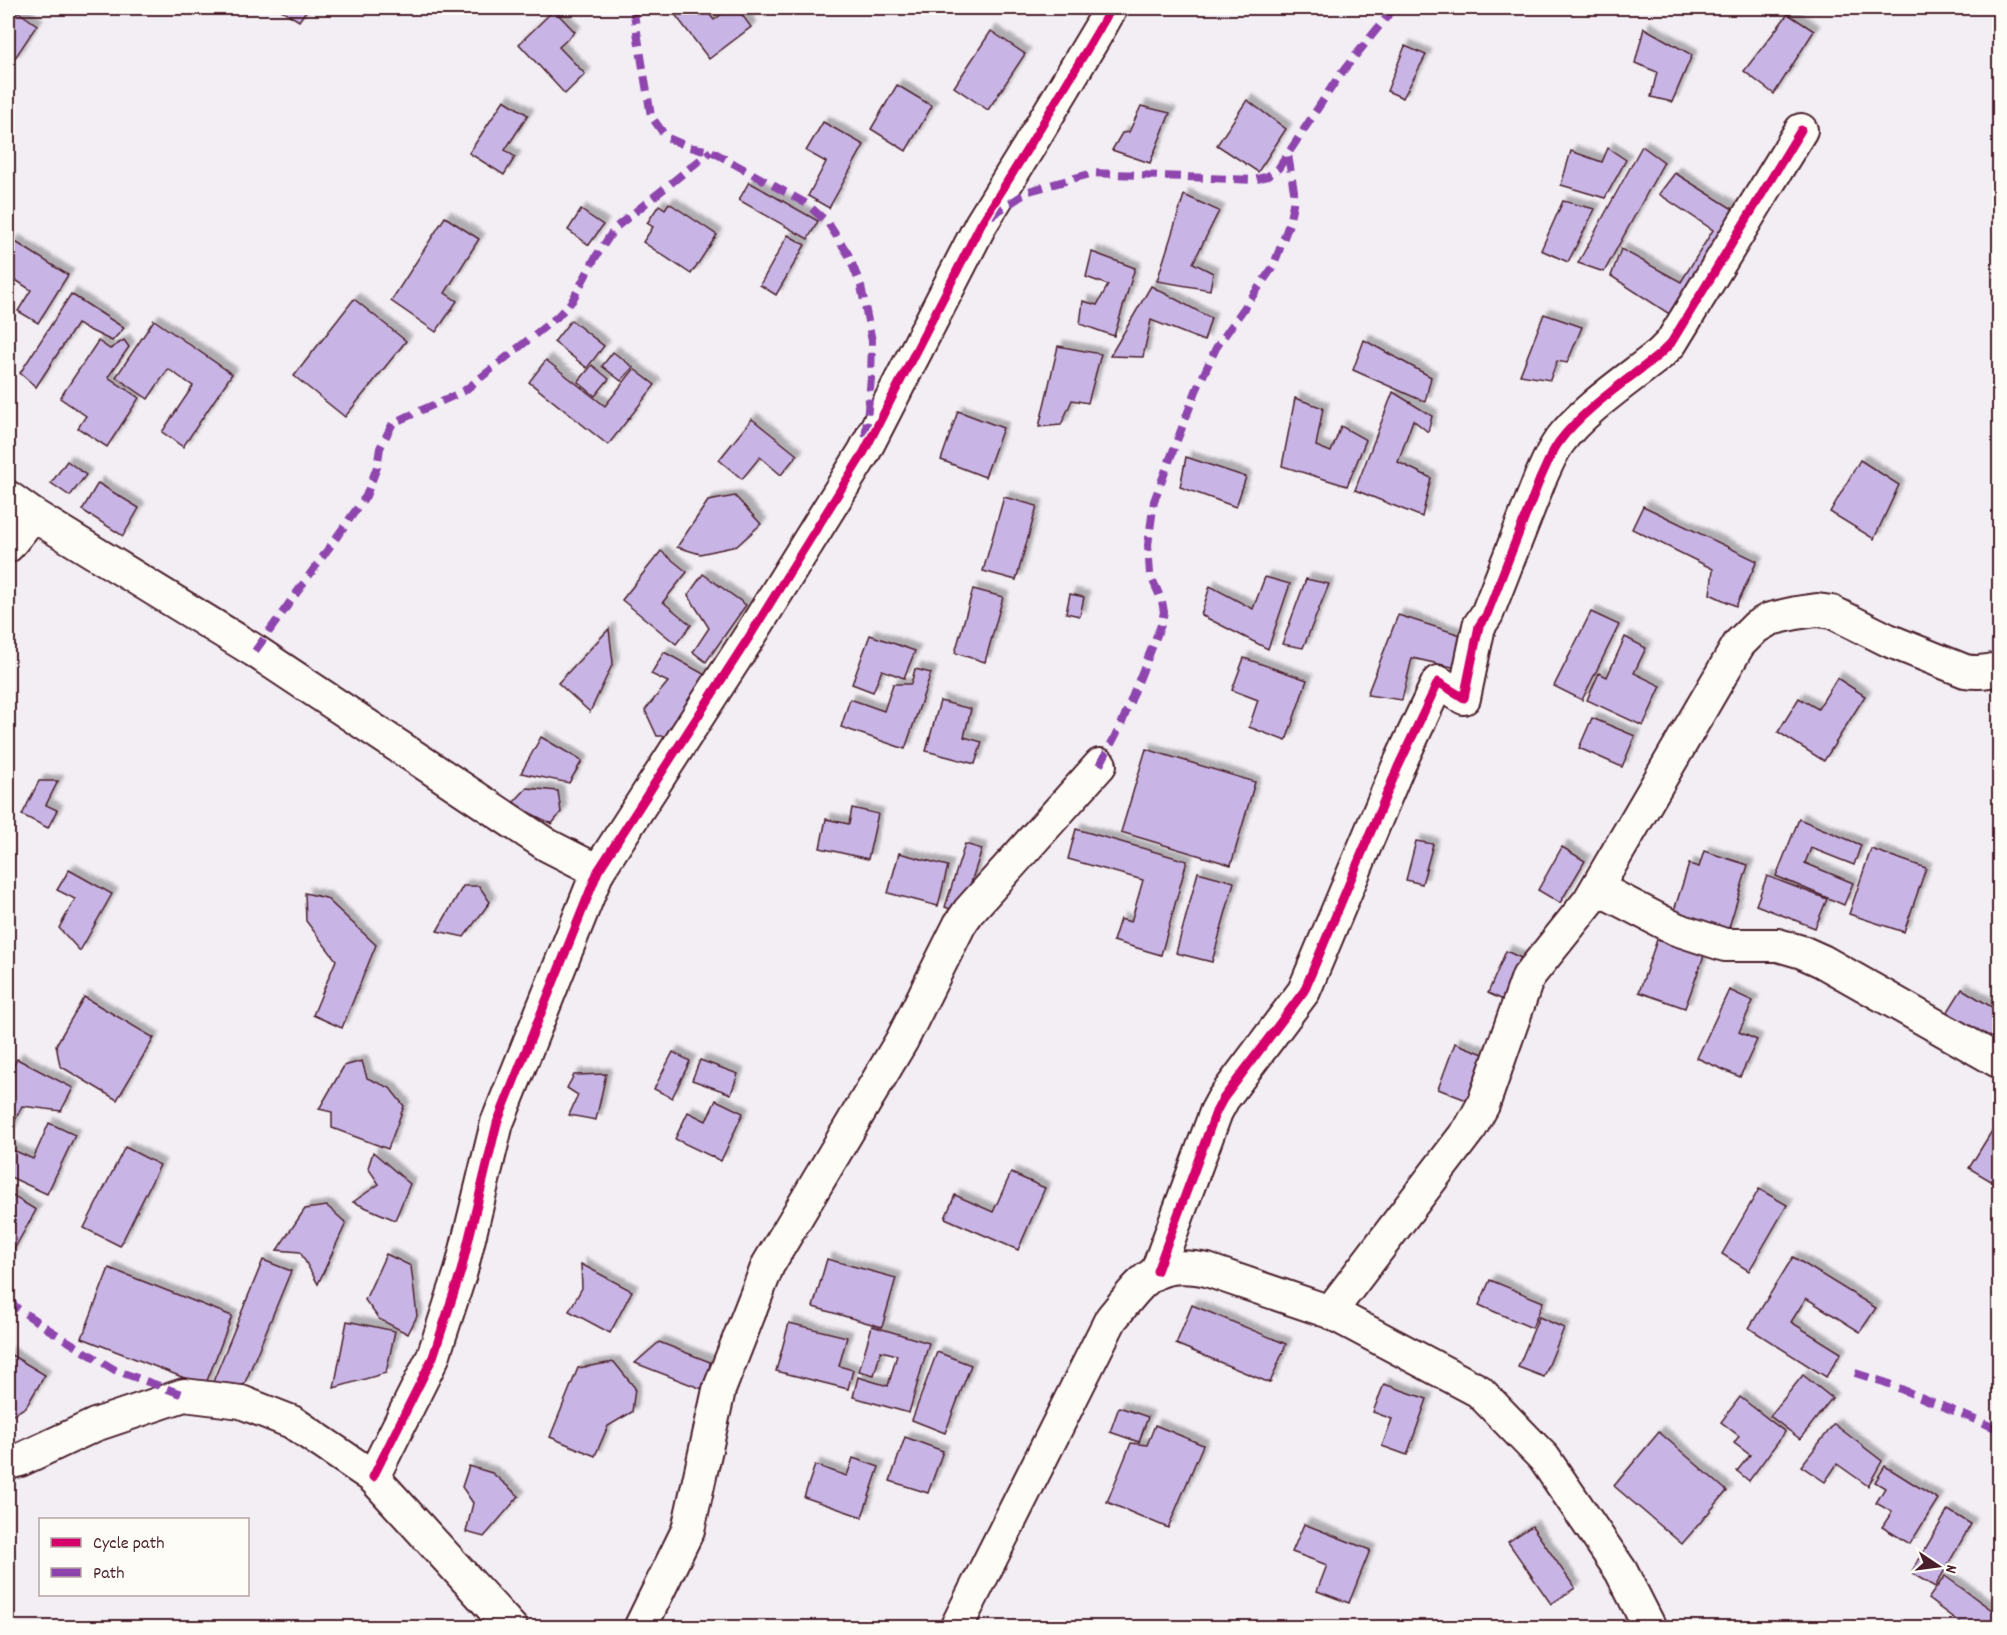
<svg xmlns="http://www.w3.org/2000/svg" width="2007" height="1635" font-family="Dekko,sans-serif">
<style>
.building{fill:#c8b5e6;stroke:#4a1f2b;stroke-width:1.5;filter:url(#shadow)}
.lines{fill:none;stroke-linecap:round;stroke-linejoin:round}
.minor-casing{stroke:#4a1f2b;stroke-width:36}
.minor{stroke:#fdfcf7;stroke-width:32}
.quiet{stroke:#8e44ad;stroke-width:8;stroke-dasharray:15 8;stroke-linecap:butt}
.cycleway-casing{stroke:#fdfcf7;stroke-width:13}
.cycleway{stroke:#d6006c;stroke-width:9}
</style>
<defs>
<filter id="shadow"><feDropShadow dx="5.5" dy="-5.5" stdDeviation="1.5" flood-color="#0004"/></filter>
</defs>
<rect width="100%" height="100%" fill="#f2eef4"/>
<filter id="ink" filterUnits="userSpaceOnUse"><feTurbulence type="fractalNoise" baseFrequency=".0167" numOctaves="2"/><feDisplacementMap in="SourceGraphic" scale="12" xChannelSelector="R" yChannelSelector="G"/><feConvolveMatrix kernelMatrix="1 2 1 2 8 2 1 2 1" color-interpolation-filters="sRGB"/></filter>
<g filter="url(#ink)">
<g class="building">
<polygon points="278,8 308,8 299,21"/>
<polygon points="670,8 704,8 714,20 730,8 737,8 751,27 709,59"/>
<polygon points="554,10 575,32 559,47 585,74 565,94 519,44"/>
<polygon points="17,11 37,25 13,61 8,57 8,26"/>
<polygon points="1788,14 1814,31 1774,94 1744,71"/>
<polygon points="1644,28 1692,55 1672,102 1651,97 1657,72 1635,63"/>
<polygon points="991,31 1025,54 988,110 954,87"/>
<polygon points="1405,46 1426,55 1403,98 1387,91"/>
<polygon points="897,85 932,106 906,151 871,129"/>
<polygon points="504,100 528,115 505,150 515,157 504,175 469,153"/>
<polygon points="1247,100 1286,129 1258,172 1217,145"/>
<polygon points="1141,106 1170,113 1150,163 1112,150 1122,133 1129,132"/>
<polygon points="823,122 864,145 829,208 808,196 826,162 806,151"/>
<polygon points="1642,146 1664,162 1604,272 1578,263"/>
<polygon points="1608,148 1626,160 1605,198 1561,185 1571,151 1602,162"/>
<polygon points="1675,173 1744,216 1680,321 1611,276 1621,249 1681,282 1713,230 1659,194"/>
<polygon points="749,182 818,221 808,239 739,200"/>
<polygon points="1184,195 1219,211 1193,263 1213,273 1210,290 1157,281"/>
<polygon points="1563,201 1595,209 1568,262 1541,250"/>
<polygon points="669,203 717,235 691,274 643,242 653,227 647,223 659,205 665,209"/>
<polygon points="581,210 603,225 589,245 568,230"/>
<polygon points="445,217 479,239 445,293 457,301 436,332 391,301"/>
<polygon points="788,235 805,245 776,295 760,285"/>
<polygon points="14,241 68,275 38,323 18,311 31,290 8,275 8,252"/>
<polygon points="1092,252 1135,268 1114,336 1080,324 1083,301 1097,305 1108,285 1086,277"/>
<polygon points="1151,286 1211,318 1204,341 1151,320 1143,357 1110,356"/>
<polygon points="71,294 124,328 112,341 77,324 36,387 20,373"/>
<polygon points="354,299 406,341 345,417 294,376"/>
<polygon points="1544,314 1582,327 1567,363 1557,361 1550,380 1520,375"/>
<polygon points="154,320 232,374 183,447 162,432 193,386 168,369 148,399 116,377"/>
<polygon points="571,320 604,346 587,368 554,342"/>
<polygon points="124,340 129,347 108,377 139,398 107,447 78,428 86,416 60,398 98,341 110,349"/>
<polygon points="1364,340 1431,377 1425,402 1353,370"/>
<polygon points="1058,346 1101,354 1088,403 1072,400 1061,425 1039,427"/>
<polygon points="613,352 633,367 621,381 602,366"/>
<polygon points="546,360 605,406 634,369 655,385 608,445 529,382"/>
<polygon points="592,365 609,379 595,396 578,382"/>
<polygon points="1393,392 1432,416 1428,432 1413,420 1398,462 1431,478 1422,517 1355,490"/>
<polygon points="1295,398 1323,408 1316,446 1331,452 1341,426 1366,440 1347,486 1282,466"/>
<polygon points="958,411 1003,428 985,477 941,460"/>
<polygon points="752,419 797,455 781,475 760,457 742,479 719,460"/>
<polygon points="1186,457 1246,477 1236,507 1180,487"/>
<polygon points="1860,460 1899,485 1874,539 1830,512"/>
<polygon points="67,461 86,475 70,496 51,483"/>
<polygon points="98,483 139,508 123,536 82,510"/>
<polygon points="735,496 761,524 737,546 700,554 677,547 708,501"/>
<polygon points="1004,497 1037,506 1016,580 983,571"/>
<polygon points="1643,506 1757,561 1736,606 1710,594 1713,569 1632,529"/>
<polygon points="661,551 687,572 663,602 691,625 676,644 622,600"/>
<polygon points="703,574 746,605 706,662 693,652 709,628 688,595"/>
<polygon points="1265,577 1290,584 1268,649 1201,615 1210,586 1253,609"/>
<polygon points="1306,579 1329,584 1303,648 1282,644"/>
<polygon points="973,589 1003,597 985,662 955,653"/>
<polygon points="1070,594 1084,597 1080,616 1066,613"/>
<polygon points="1591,612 1619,625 1582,700 1554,686"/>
<polygon points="1398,615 1467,637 1461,669 1412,658 1402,700 1367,695"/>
<polygon points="609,629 613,663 590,712 558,683"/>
<polygon points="870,635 915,651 904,678 882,670 873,692 852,684"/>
<polygon points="1625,637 1646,648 1634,673 1661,686 1643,726 1587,700 1599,673 1607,677"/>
<polygon points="664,652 709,677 672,736 657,736 645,710 668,682 651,674"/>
<polygon points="1244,658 1307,680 1286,741 1249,727 1258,700 1232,690"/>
<polygon points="915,669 931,673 905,749 841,727 850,699 884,711 893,684 911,684"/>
<polygon points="1837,678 1865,696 1824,761 1778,732 1799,698 1818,709"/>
<polygon points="940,701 971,709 964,737 982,742 975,764 926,751"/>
<polygon points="1592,718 1635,736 1622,767 1579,748"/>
<polygon points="2000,731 2000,750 1993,748"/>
<polygon points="541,737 582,761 569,783 521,773"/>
<polygon points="1146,749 1255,782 1231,865 1121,832"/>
<polygon points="39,781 58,781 46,805 57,810 48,828 22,815"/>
<polygon points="527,788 558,791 561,812 552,824 512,804"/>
<polygon points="852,808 878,814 868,859 820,848 826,819 849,824"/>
<polygon points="1799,819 1861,845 1854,865 1811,848 1805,863 1853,883 1844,905 1776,876"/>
<polygon points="1076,829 1187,861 1161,955 1113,941 1120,919 1131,922 1143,880 1068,859"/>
<polygon points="1416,841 1433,844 1422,884 1406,880"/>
<polygon points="965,844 982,849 961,913 945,907"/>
<polygon points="1562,847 1585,861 1560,903 1538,890"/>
<polygon points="1871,849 1926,868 1904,932 1849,914"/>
<polygon points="1704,851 1748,865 1726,937 1671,920 1689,864 1699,867"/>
<polygon points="899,853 948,866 938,906 888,893"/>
<polygon points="69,870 112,894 80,951 59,928 75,899 57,890"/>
<polygon points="1198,872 1234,882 1212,962 1176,953"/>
<polygon points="1767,876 1827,899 1815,928 1756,905"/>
<polygon points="463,886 479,886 490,902 464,937 437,931"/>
<polygon points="305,893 326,898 376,945 342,1028 313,1015 336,960 306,921"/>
<polygon points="1660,931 1707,947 1685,1008 1639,992"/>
<polygon points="1506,951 1532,963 1514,1005 1488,993"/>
<polygon points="1962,989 2000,1012 2000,1057 1942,1021"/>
<polygon points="1729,990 1753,1001 1739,1032 1757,1040 1740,1077 1697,1058"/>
<polygon points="84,997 154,1038 117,1100 60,1066 56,1045"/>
<polygon points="1455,1043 1486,1055 1469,1101 1438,1089"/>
<polygon points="673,1052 690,1061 672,1098 654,1089"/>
<polygon points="17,1059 73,1088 61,1111 22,1106 8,1135 8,1077"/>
<polygon points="700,1060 738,1074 731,1094 692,1080"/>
<polygon points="362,1061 367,1078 390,1088 404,1106 388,1149 332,1128 332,1112 319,1109 344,1066"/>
<polygon points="606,1074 596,1120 569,1115 578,1095 567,1088 574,1075"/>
<polygon points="716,1100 743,1113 721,1161 675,1139 688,1112 706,1121"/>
<polygon points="2000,1118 2000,1178 1996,1184 1969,1168"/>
<polygon points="49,1123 75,1135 47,1194 8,1176 8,1151 9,1148 33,1159"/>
<polygon points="125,1147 160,1165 120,1246 84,1228"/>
<polygon points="373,1152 410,1184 395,1220 353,1202 379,1184 368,1168"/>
<polygon points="1011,1173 1045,1188 1018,1250 945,1218 955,1195 993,1212"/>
<polygon points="1759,1189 1787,1205 1749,1271 1722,1254"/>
<polygon points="8,1193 36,1210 8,1260"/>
<polygon points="327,1206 346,1223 318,1284 300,1252 277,1250 305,1209"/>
<polygon points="386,1254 411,1266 417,1316 408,1334 379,1319 365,1300"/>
<polygon points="1793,1257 1876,1308 1860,1332 1806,1298 1791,1322 1841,1353 1826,1377 1749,1328"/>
<polygon points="827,1259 896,1278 882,1327 813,1307"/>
<polygon points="263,1260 291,1271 244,1385 212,1384"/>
<polygon points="581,1264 632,1291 610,1333 569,1311 582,1288"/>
<polygon points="109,1268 232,1316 205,1386 82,1338"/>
<polygon points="1490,1280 1543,1302 1532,1328 1479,1305"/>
<polygon points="1192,1305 1286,1344 1270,1383 1176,1344"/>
<polygon points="1539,1317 1564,1328 1544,1377 1518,1367"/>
<polygon points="347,1321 395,1331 386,1373 334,1388"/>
<polygon points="789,1323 847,1337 839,1366 853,1370 848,1389 776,1371"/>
<polygon points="872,1326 929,1343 909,1413 853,1397 858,1377 888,1386 897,1355 881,1351 874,1375 859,1371"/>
<polygon points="659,1342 710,1362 707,1391 635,1363"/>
<polygon points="937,1352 971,1365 945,1433 912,1420"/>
<polygon points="8,1353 45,1375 26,1407 8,1418"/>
<polygon points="614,1362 635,1388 632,1412 608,1426 595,1456 550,1437 578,1368"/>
<polygon points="1803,1375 1832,1398 1800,1439 1770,1416"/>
<polygon points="1384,1384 1427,1399 1407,1455 1382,1446 1392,1419 1373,1412"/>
<polygon points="1740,1397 1785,1432 1749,1481 1737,1471 1750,1455 1734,1443 1739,1436 1721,1422"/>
<polygon points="1119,1407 1148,1417 1139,1442 1110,1432"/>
<polygon points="1834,1424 1882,1461 1868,1486 1837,1464 1825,1482 1801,1466"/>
<polygon points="1155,1425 1203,1445 1168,1528 1107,1502 1131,1443 1147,1445"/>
<polygon points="1659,1432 1727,1491 1682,1544 1614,1486"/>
<polygon points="905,1437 943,1451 928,1493 890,1481"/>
<polygon points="853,1458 879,1467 862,1517 804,1497 815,1465 847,1476"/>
<polygon points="469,1466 492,1473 519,1496 484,1537 466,1532 473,1503 462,1487"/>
<polygon points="1885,1466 1938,1499 1910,1544 1882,1527 1892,1512 1876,1503 1885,1488 1875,1482"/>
<polygon points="1948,1510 1971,1524 1935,1587 1911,1573"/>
<polygon points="1304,1524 1370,1550 1349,1603 1317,1591 1327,1565 1292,1552"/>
<polygon points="1532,1526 1575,1588 1551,1604 1508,1542"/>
<polygon points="1945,1576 2000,1616 2000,1628 1967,1628 1928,1599"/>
</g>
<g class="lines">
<defs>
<g id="minor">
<polyline points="8,497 33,515 255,651 547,845 598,871"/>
<polyline points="8,546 33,515"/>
<polyline points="1597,888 1676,929 1725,945 1778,945 1802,952 1822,961 2000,1062"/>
<path d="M1157 1271 1216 1112 1223 1099 1304 991 1398 767 1438 682 1464 698 1479 626 1487 614 1540 479C1546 466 1551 453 1559 442 1582 410 1629 379 1660 354L1671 343 1801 130"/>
<path d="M1330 1312 1471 1127 1483 1105 1528 977 1589 901 1739 644 1756 627 1770 619 1796 613 1817 610 1832 612 1888 640 1965 671C1977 673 1987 673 2000 668"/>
<polyline points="8,1463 20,1460 95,1425 184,1395 241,1402 292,1422 373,1477 511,1628"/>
<polyline points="373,1477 433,1357 461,1271 497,1123 598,871 751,634 864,452 981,224 1028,148 1098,31 1111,8"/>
<polyline points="640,1628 688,1530 719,1390 768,1265 902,1040 960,924 969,911 1100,765"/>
<path d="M956 1628 1111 1319C1143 1281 1152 1259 1207 1270L1330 1312 1479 1391 1544 1458 1621 1571 1650 1628"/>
</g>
</defs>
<use href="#minor" class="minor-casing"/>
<use href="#minor" class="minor"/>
<g class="quiet">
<polyline points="633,8 651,116 666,137 689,147 711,151 807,204 828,223 848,254 861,286 872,341 871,378 865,441"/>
<polyline points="991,216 1029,191 1093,173 1254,180 1268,176 1278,169 1339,76 1394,8"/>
<polyline points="255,651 366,496 377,467 380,448 393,423 464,391 557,317 572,301 595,258 615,228 711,151"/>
<polyline points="1100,765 1121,725 1161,625 1164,612 1162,601 1150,574 1148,545 1154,501 1196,391 1216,348 1273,267 1289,224 1293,204 1294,191 1288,155"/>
<polyline points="8,1299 17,1308 48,1329 115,1370 184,1395"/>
<polyline points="1855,1373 1884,1382 2000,1430"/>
</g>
<defs>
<g id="cycleway">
<path d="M1157 1271 1216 1112 1223 1099 1304 991 1398 767 1438 682 1464 698 1479 626 1487 614 1540 479C1546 466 1551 453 1559 442 1582 410 1629 379 1660 354L1671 343 1801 130"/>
<polyline points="373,1477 433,1357 461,1271 497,1123 598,871 751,634 864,452 981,224 1028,148 1098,31 1111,8"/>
</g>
</defs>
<use href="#cycleway" class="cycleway-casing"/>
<use href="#cycleway" class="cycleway"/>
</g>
</g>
<rect width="2007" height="1635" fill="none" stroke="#fdfcf7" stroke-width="30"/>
<rect x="15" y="15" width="1977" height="1605" fill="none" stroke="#4a1f2b" stroke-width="2" filter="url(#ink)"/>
<rect x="39" y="1518" width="210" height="78" fill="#fdfcf7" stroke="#b5a4a5" stroke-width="1.5"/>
<rect x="51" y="1538" width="30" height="9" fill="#d6006c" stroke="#b5a4a5" stroke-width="1.5"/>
<text x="93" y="1548" font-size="18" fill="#4a1f2b">Cycle path</text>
<rect x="51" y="1568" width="30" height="9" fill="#8e44ad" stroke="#b5a4a5" stroke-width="1.5"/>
<text x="93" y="1578" font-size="18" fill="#4a1f2b">Path</text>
<g transform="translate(1938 1566) rotate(103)" stroke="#fdfcf7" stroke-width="4.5" paint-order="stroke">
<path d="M0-4.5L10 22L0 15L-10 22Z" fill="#4a1f2b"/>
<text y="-9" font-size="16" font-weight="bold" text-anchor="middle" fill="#4a1f2b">N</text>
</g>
</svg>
